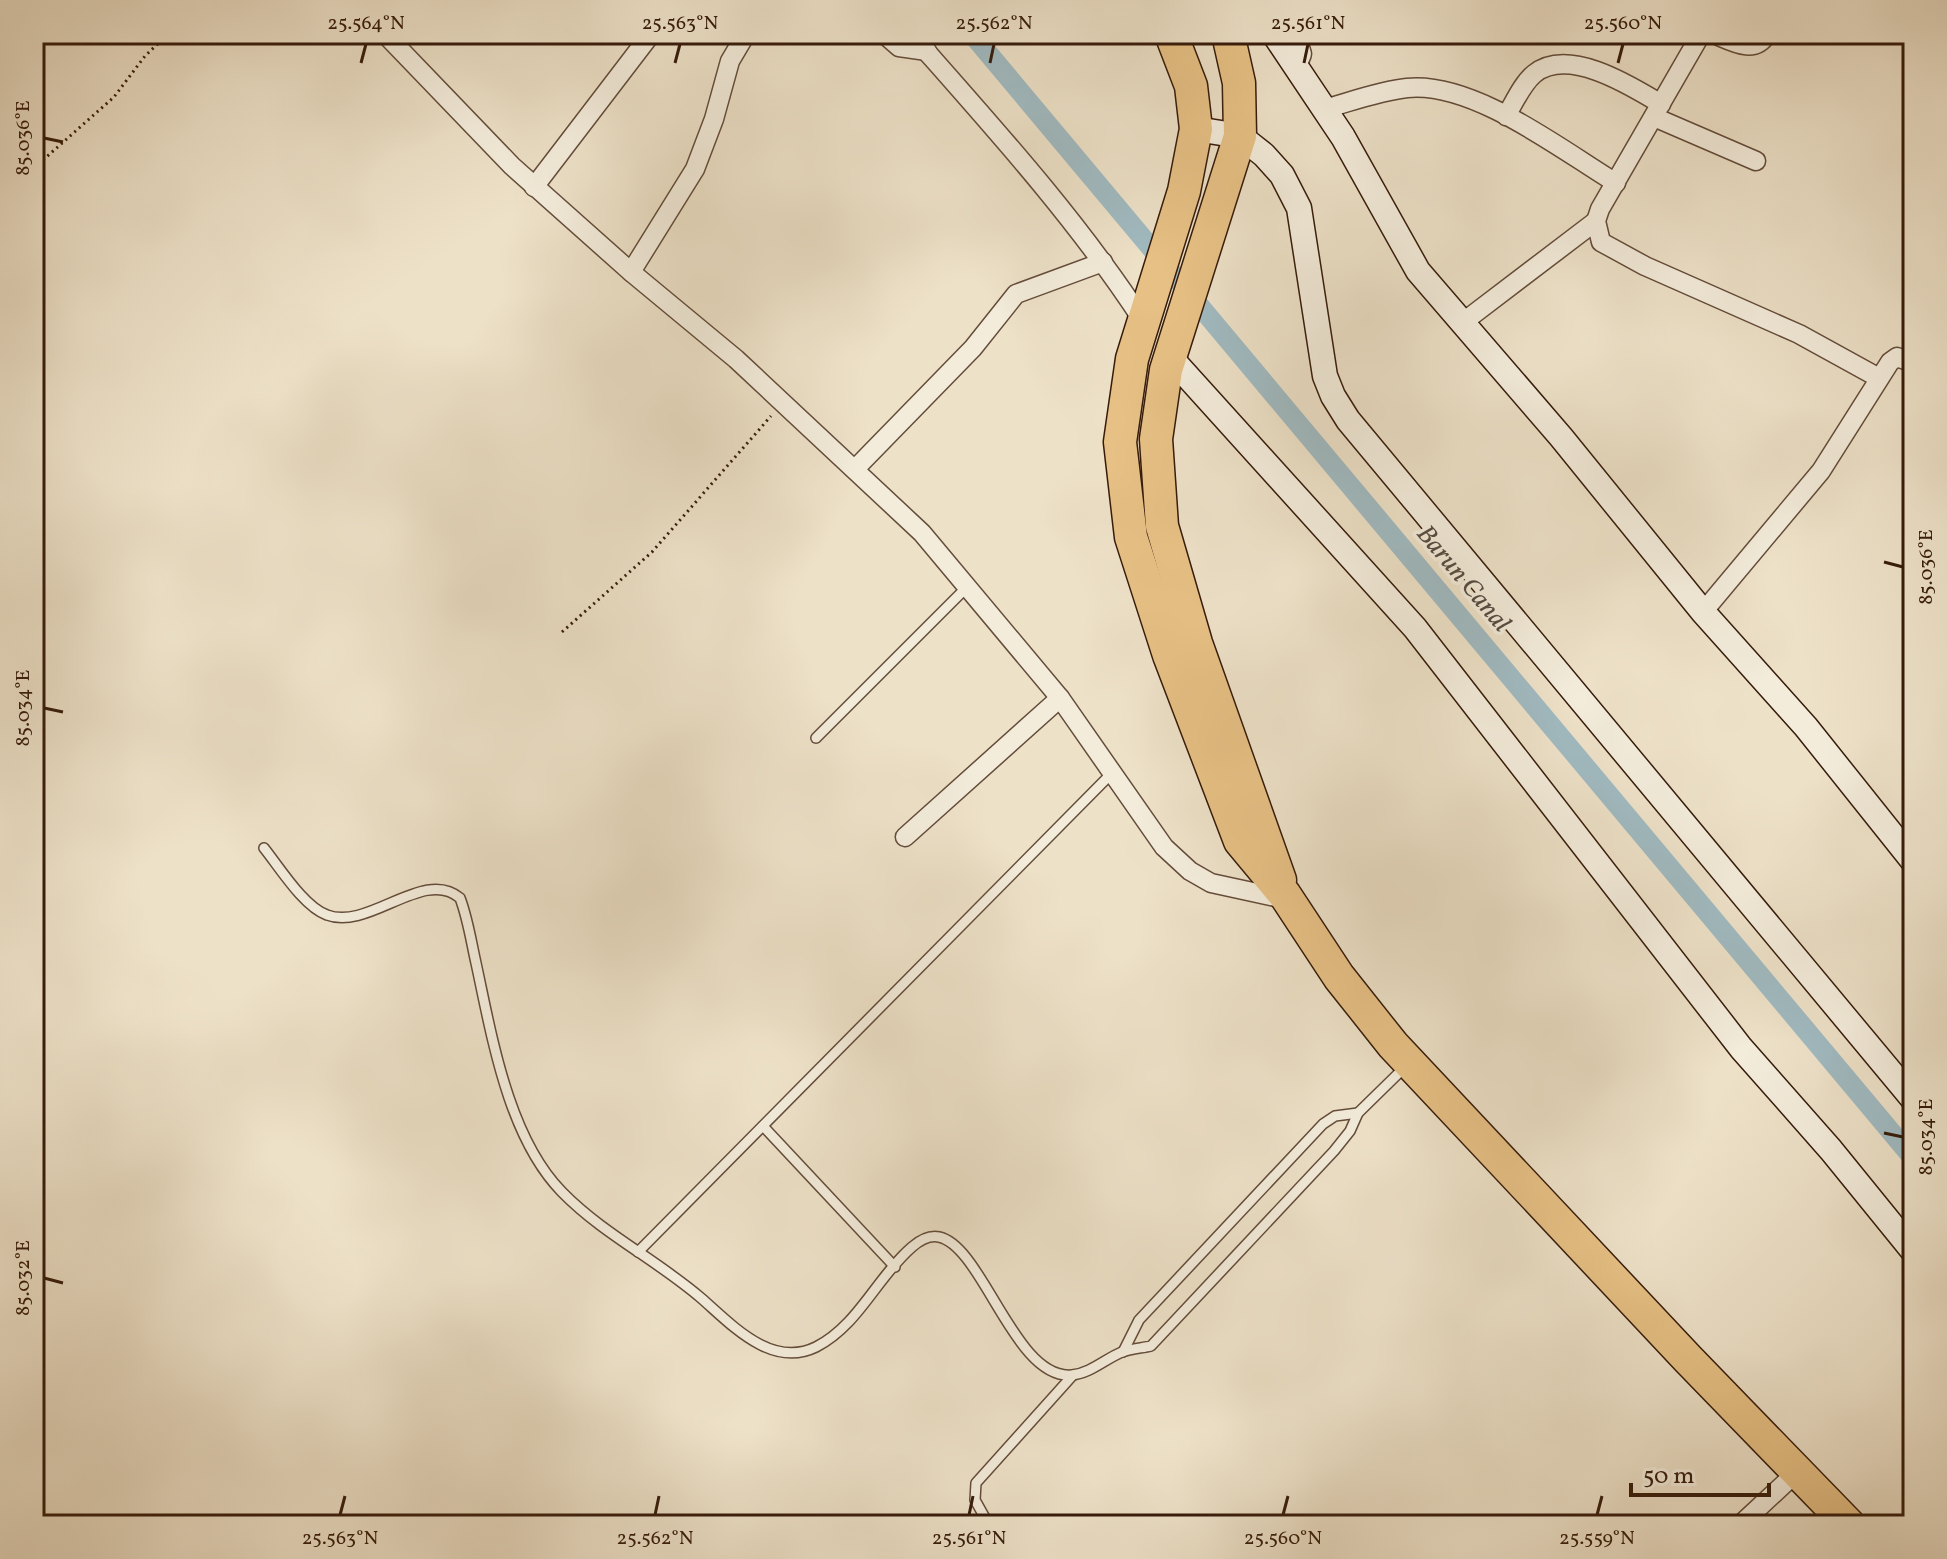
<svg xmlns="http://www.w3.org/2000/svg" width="1947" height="1559" font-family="Vollkorn,serif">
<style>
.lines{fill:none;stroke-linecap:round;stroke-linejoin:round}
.canal{stroke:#a0bac1;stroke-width:20}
.lane-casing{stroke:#644c3a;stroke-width:12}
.street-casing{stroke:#644c3a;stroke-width:21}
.secondary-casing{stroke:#361b0b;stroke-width:27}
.highway-casing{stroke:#361b0b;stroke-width:35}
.path{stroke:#361b0b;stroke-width:3;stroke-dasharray:2 4;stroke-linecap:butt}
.lane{stroke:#f3ecdb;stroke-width:9}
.street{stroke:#f3ecdb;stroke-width:18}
.secondary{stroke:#f3ecdb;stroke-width:24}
.highway{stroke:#e6c084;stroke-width:32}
.ticks{fill:none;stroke:#361b0b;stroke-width:3}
.labels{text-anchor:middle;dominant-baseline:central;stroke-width:7;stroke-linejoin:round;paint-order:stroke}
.water-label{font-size:26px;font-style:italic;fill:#564b42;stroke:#f3ecdb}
.neatline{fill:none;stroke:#361b0b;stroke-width:3}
.ticks-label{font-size:20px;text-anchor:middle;fill:#361b0b}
</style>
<rect width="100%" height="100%" fill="#ede1c8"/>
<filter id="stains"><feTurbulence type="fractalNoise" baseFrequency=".0025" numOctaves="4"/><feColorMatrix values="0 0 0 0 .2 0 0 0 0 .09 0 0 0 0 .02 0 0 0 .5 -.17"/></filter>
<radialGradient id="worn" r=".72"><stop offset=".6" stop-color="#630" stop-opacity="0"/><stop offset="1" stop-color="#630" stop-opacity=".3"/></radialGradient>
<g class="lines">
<polyline class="canal" points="972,34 1913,1158"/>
<defs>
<g id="lane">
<polyline points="816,738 968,586"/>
<path d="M264 848C280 868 304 907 327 915 369 931 424 867 460 898 468 919 471 941 476 963 492 1037 508 1137 562 1192 603 1234 657 1260 701 1298 731 1324 771 1369 816 1347 858 1326 877 1277 912 1247 919 1241 929 1235 939 1237 983 1246 1015 1381 1072 1375 1091 1373 1105 1359 1122 1352 1131 1349 1142 1348 1151 1346L1334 1151 1350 1131 1358 1113 1407 1065"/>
<polyline points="763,1126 895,1267"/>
<polyline points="638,1252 1112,773"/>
<polyline points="1123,1352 1139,1320 1323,1124 1335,1116 1358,1113"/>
<polyline points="989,1525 975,1500 976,1483 1073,1375"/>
</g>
<g id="street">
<polyline points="385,34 512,166 631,272 736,359 922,533 1060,698 1164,847 1190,871 1211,883 1285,899"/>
<polyline points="884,34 899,47 927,51"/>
<path d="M911 34C992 126 1076 218 1143 321"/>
<polyline points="1701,34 1600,209 1596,221 1601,242 1645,266 1799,334 1879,378"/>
<path d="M1714 34C1733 42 1755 55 1767 34"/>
<polyline points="1296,69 1302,54 1296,34"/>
<path d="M1324 109C1350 102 1379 91 1407 88 1473 81 1560 149 1616 183"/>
<path d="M1506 116C1514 103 1522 84 1534 74 1568 46 1631 86 1661 104"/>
<polyline points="1654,117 1756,161"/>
<polyline points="534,187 651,34"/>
<polyline points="631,272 695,169 714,119 730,61 746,34"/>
<polyline points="1462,323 1596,221"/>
<polyline points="855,469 973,348 1016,294 1103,262"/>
<polyline points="1703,612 1821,471 1890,362 1897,357 1913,363"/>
<polyline points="905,837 1060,698"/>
<polyline points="1740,1525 1798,1471"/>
</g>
<g id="secondary">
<polyline points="1274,34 1343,137 1418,271 1561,437 1703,612 1806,727 1913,861"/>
<polyline points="1196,129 1240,136 1264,155 1282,175 1299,208 1325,376 1333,396 1348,420 1913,1099"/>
<polyline points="1170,357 1415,628 1741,1048 1831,1150 1913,1251"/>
</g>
<g id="highway">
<polyline points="1171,34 1191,86 1196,129 1184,191 1132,359 1120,442 1131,537 1169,655 1240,841 1285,895 1339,977 1393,1045 1688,1359 1849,1525"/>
<polyline points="1228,34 1239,83 1240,136 1166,370 1156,439 1162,526 1196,643 1280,880"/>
</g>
</defs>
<use href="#lane" class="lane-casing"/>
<use href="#street" class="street-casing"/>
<use href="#secondary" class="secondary-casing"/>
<use href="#highway" class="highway-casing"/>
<g class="path">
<polyline points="34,168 114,97 145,56 168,34"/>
<polyline points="562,632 652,552 771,416"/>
</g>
<use href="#lane" class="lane"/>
<use href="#street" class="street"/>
<use href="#secondary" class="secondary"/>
<use href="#highway" class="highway"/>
</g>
<path class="ticks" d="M361 63 366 44M675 63 680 44M990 63 994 44M1304 63 1308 44M1618 63 1623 44M44 138 63 142M1884 562 1903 567M44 708 63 712M1884 1133 1903 1137M44 1278 63 1283M340 1515 345 1496M655 1515 659 1496M969 1515 973 1496M1283 1515 1288 1496M1597 1515 1602 1496"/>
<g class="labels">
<g class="water-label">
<text transform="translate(1463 579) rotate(50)">Barun Canal</text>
</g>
</g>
<rect width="1947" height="1559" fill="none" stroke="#ede1c8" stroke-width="88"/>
<path d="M1631 1483v12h138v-12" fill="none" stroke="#361b0b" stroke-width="4"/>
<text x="1643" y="1483" font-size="24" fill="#361b0b" stroke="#f3ecdb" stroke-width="6" paint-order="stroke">50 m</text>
<rect x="44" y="44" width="1859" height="1471" class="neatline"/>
<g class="ticks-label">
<text x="366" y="29">25.564°N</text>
<text x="680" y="29">25.563°N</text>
<text x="994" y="29">25.562°N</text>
<text x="1308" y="29">25.561°N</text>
<text x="1623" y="29">25.560°N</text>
<text transform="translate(22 138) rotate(-90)" y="7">85.036°E</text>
<text transform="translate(1925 567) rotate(-90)" y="7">85.036°E</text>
<text transform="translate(22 708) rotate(-90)" y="7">85.034°E</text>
<text transform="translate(1925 1137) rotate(-90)" y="7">85.034°E</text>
<text transform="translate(22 1278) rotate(-90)" y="7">85.032°E</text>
<text x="340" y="1544">25.563°N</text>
<text x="655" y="1544">25.562°N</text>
<text x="969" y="1544">25.561°N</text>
<text x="1283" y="1544">25.560°N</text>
<text x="1597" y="1544">25.559°N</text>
</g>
<rect width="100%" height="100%" filter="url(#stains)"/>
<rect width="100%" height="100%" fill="url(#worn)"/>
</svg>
